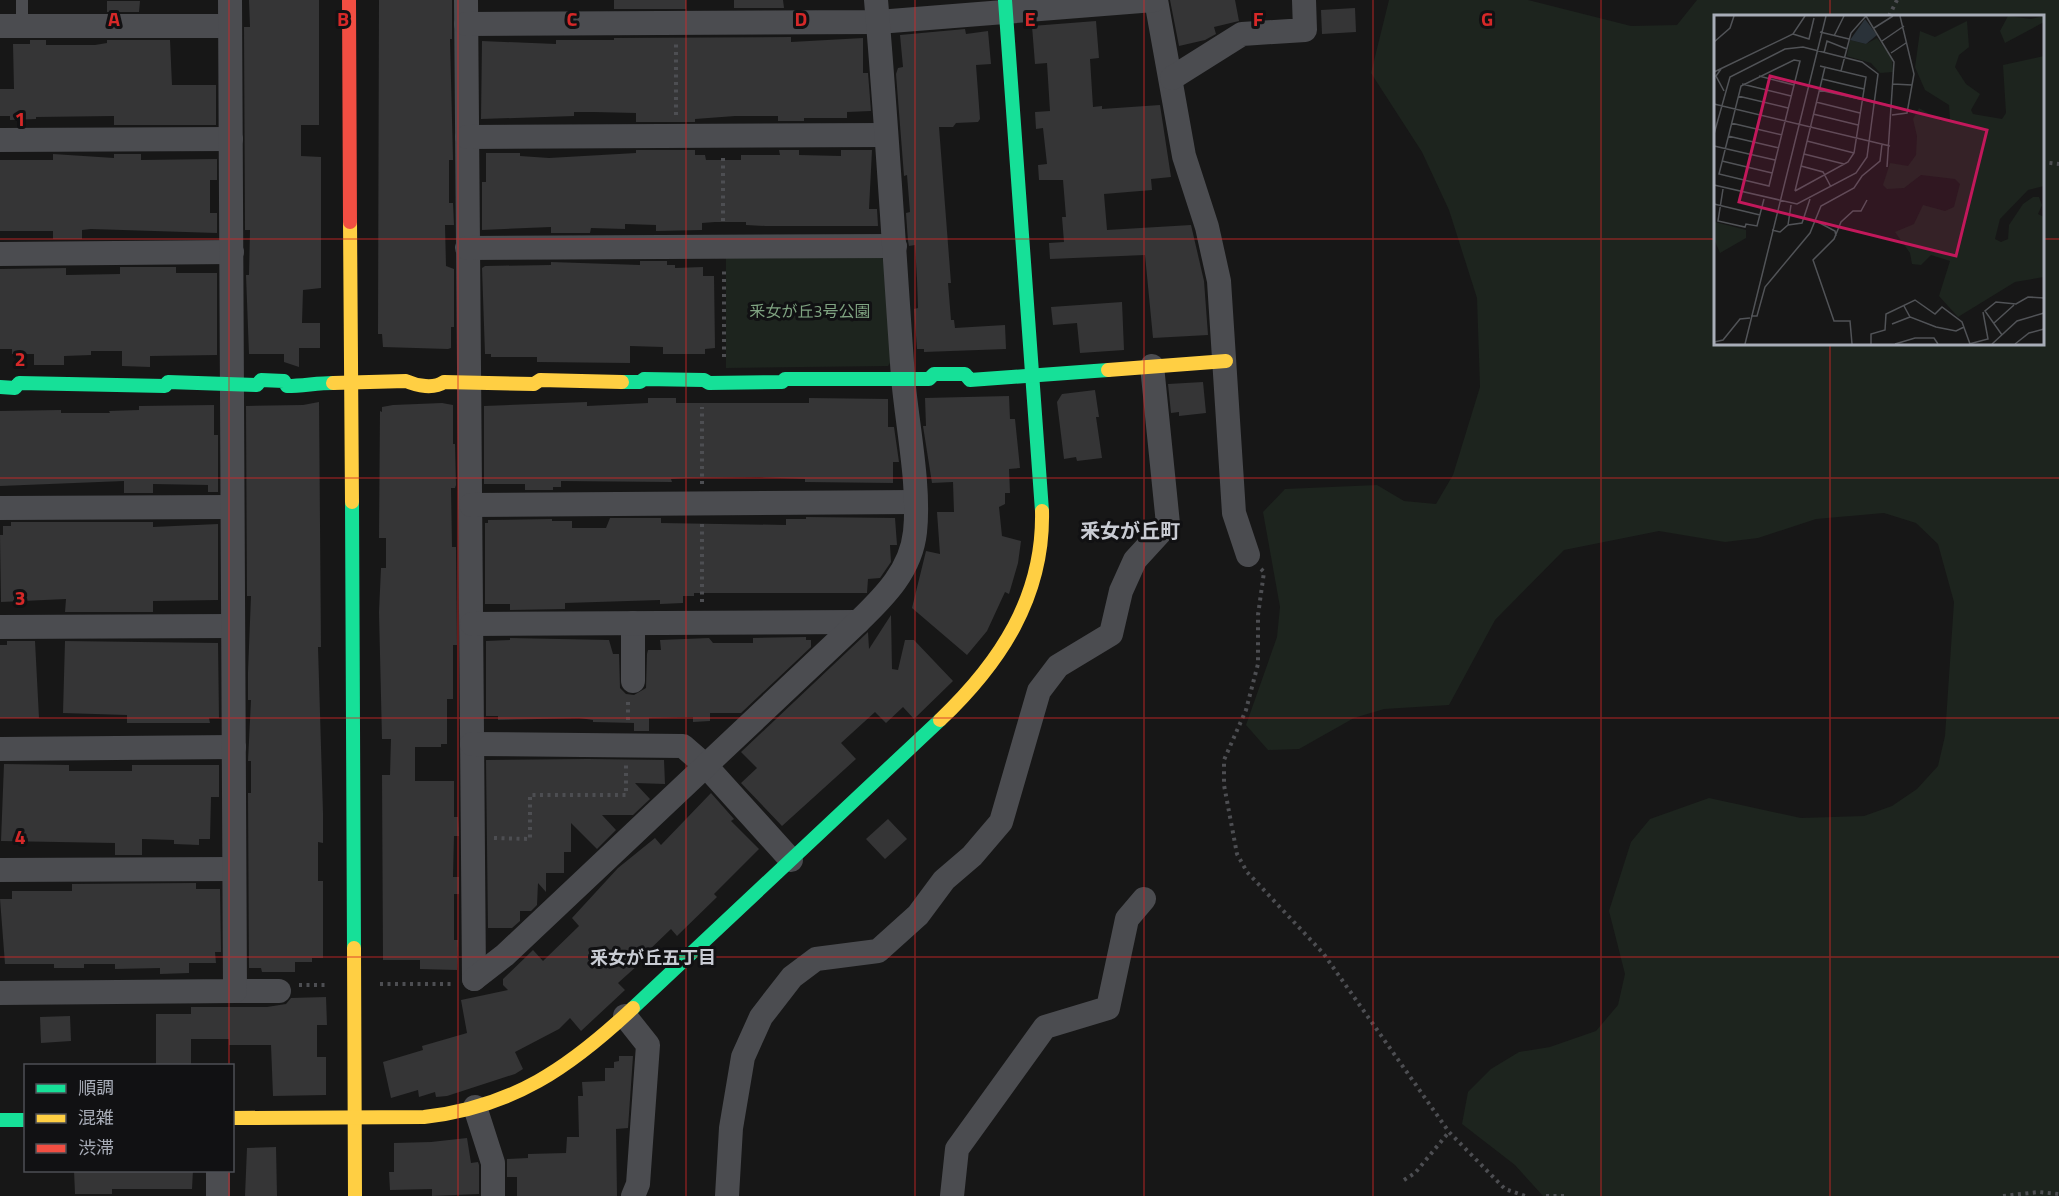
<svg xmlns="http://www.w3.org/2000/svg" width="2059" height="1196" font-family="'Titillium Web','Noto Sans JP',sans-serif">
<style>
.green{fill:#1d241e;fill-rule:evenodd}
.building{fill:#353536}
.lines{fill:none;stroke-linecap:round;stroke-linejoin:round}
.path{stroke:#4d4e52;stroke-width:4;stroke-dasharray:3 4.5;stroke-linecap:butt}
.lane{stroke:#4b4c50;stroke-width:12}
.street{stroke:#4b4c50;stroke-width:24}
.fast{stroke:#16e098;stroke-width:14}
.slow{stroke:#ffcf43;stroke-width:14}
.jam{stroke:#f24e42;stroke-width:14}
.grid{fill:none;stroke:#d62828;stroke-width:1.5;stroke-opacity:0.55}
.labels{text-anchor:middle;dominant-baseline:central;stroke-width:6;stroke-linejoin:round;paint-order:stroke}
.park-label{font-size:16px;fill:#7fa381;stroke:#111113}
.neighbourhood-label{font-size:18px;font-weight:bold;fill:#c9ccd4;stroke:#111113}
.quarter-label{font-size:20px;font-weight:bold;fill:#c9ccd4;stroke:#111113}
.inset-road{fill:none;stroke:#515357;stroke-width:1.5}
.view{fill:#c2185b;fill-opacity:0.15;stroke:#c2185b;stroke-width:3}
.inset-edge{fill:none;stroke:#a8adb8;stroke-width:3}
.grid-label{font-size:20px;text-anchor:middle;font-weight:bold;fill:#d62828;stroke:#111113;stroke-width:6;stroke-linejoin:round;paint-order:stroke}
</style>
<rect width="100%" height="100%" fill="#171717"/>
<g class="green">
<path d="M1389 0H1528L1631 26 1677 25 1697 0H2059V1196H1543L1515 1165 1462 1124 1468 1092 1491 1069 1519 1052 1550 1047 1596 1031 1618 1005 1625 974 1609 911 1631 842 1650 819 1709 798 1801 818 1864 816 1892 806 1917 789 1938 766 1945 736 1954 602 1938 544 1916 523 1884 513 1816 519 1758 538 1725 542 1659 531 1564 550 1495 620 1449 705 1384 709 1354 718 1299 749 1268 750 1246 725 1277 637 1280 607 1263 512 1285 489 1377 485 1404 501 1436 504 1453 475 1480 387 1477 298 1449 210 1422 152 1371 73ZM1716 16H2042V344H1716Z"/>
<polygon points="877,254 888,264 894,358 888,366 726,368 726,258"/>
</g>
<g class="building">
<polygon points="249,0 319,0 319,125 301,125 301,156 321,157 321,288 303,290 302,323 320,323 320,348 299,348 299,367 284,362 284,354 249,354 246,275 249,275 250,230 245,230 244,27 250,27"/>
<polygon points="379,0 452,0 452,39 450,39 453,160 449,160 449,203 453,203 454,225 445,225 446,266 454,269 454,327 451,327 451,348 448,349 383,347 382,334 378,334"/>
<rect x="614" y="0" width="72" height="9"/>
<polygon points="734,0 783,0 784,8 734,8"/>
<polygon points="1170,0 1235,0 1239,21 1214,27 1216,34 1205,40 1179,46"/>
<polygon points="107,1 140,1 139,12 107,12"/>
<polygon points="1355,8 1356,32 1322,34 1321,10"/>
<polygon points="1096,21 1099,58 1090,59 1093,107 1102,106 1102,109 1160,105 1171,177 1151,179 1152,190 1104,194 1107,230 1191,225 1204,281 1208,335 1153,338 1145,255 1050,259 1049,243 1064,242 1062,217 1066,217 1063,180 1039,180 1038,165 1047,164 1043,128 1036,129 1035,112 1050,111 1047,63 1035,64 1032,26"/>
<polygon points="965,29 966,34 988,31 991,64 976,65 980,119 978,122 956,123 953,127 939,127 951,283 948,283 951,320 954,320 955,328 1005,325 1006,349 924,352 924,349 917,349 914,309 918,308 917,279 915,245 909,246 908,241 906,213 910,212 907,175 904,176 896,74 898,68 903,67 900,35"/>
<polygon points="791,37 791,42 863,38 863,73 868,73 871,111 847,112 847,118 804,118 804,121 778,121 778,116 735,116 695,119 695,122 636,122 636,113 594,112 574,112 574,116 481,119 482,41 556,44 556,40 614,40 614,38"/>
<polygon points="30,40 46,40 46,45 95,45 107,43 107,40 170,40 172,85 216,85 216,125 114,125 114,116 36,117 36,119 10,120 10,116 0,116 0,89 14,89 13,44 30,44"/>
<polygon points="636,150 695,150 695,155 705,155 706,160 741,160 741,155 780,155 779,150 799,150 799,155 841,156 841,150 872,150 869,209 877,209 878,226 766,226 746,225 746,222 715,222 702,223 702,230 656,231 656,225 625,224 625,229 591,228 590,233 551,233 551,227 482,230 482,182 486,182 486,153 520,153 520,156 549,158 636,153"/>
<polygon points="53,154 114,158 114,154 141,154 141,160 217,159 217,180 210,180 210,213 217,213 217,233 91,229 82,230 82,239 53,239 53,231 0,231 0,160 53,160"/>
<polygon points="640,261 667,261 667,265 675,265 675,268 703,267 703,276 714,276 715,348 705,349 705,354 663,354 663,347 630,346 630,363 537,362 537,357 491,357 491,354 485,354 482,268 485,266 551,265 551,262 640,265"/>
<polygon points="120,267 176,267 176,273 217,273 217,355 150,356 150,367 122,366 122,351 91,351 91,355 64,356 64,365 34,365 34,354 12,354 12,349 0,349 0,269 66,268 66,275 120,274"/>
<polygon points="1122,302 1124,350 1080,353 1077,323 1053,325 1051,307"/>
<polygon points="1203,382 1206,413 1179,416 1179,412 1171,413 1168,384"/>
<polygon points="1095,390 1099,417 1096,417 1102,458 1077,461 1076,457 1064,459 1057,402 1062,394"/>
<polygon points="1009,396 1010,419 1015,419 1020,468 1009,469 1010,493 1005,493 1005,504 999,507 1002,536 1021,541 1018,563 1009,594 1005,592 987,631 967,655 912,608 926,551 940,554 937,512 954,512 953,482 932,483 923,426 926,426 925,398"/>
<polygon points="648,398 676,398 676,403 809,403 809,398 888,399 888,427 894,427 899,462 893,462 893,483 805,482 805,479 759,477 688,478 671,479 672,482 561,481 561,487 553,487 553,490 525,490 525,484 484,484 484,406 587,402 587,406 648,403"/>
<polygon points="319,402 321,647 318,647 323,813 323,843 318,842 318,881 323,881 323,958 312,958 312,962 295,962 295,972 262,972 261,968 249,968 248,793 251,793 251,761 248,761 251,700 248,700 248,672 251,596 247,596 246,406 303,405"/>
<polygon points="442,403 453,405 453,444 455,444 456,485 455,488 451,488 452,547 456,547 457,645 453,645 453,699 447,699 447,744 441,744 441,747 415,747 415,781 454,781 454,817 458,817 459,836 454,836 453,877 459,877 459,894 454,894 454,940 458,940 457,970 420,969 420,960 383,960 382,775 390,775 391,739 382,739 379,612 381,568 386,568 386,538 379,538 380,411 382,412 382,407 393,405"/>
<polygon points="214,405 214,435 218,435 218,492 208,492 208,485 153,484 153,493 124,493 124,481 0,486 0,411 61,410 61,413 110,413 109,411 139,410 139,406"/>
<polygon points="806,517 895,518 897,545 890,545 891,562 880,578 868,579 867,593 694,593 694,596 683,596 683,603 660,604 660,600 565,603 565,609 510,610 510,604 485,604 485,523 488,523 488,520 552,519 552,521 572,521 572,528 606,528 610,518 661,518 661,523 786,525 786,519 806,519"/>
<polygon points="11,522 153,522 153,527 218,524 218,600 153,601 153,612 65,612 66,599 1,602 0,535 3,535 3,526 11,526"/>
<polygon points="891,615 892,669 898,670 905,640 914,640 953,681 914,719 903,707 886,723 875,712 841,743 856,759 782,826 741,783 757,768 741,752 868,632 869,649"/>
<polygon points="806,637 806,640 811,640 811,647 741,713 710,713 710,721 693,722 693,717 649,718 649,731 634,731 634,723 593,722 593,720 579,718 498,720 498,716 486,716 486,641 510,640 510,638 609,640 613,654 619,654 620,688 626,694 634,695 646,688 647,654 648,650 661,650 660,640 709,638 713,643 753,643 753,638"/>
<polygon points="7,641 35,641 39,718 0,718 0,645 7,645"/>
<polygon points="65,641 218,643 219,718 209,718 210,723 127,723 127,715 63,713"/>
<polygon points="588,759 664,760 665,784 635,783 650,799 633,815 602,815 616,830 597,849 571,823 571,852 564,852 564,873 546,873 546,892 538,883 537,905 531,911 520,911 520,921 512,928 488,928 486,760"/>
<polygon points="4,764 69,765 69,771 132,771 132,765 219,765 219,797 211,797 210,839 199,839 199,845 174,844 174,840 142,839 142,855 115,855 115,843 1,841"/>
<polygon points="711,793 734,819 731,821 759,849 714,894 717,897 677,936 671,929 645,954 648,956 618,983 625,990 581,1031 570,1018 559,1029 515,1052 523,1069 515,1074 447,1096 436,1097 435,1092 419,1097 418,1090 391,1098 383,1062 423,1050 422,1046 467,1033 461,1000 508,990 503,985 503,979 533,950 543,961 579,926 572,918 618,868 655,838 661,845"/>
<polygon points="888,819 907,839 885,859 866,839"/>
<polygon points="196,883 196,889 220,889 221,952 215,952 216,963 189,963 189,973 160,974 160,968 115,969 115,964 84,964 84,968 54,968 54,964 5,964 0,899 12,899 12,891 72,891 72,884"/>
<polygon points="326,997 327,1025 317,1025 317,1057 326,1057 326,1095 273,1096 271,1045 229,1045 229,1039 191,1039 191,1065 156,1065 156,1014 191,1014 191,1007 267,1007 286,1004 291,998"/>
<polygon points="70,1016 71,1041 41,1043 40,1017"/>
<polygon points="619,1056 633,1056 628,1128 616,1129 617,1196 517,1196 517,1177 507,1177 507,1159 528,1158 528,1154 566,1153 567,1137 579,1137 578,1096 583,1096 582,1082 605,1081 605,1068 614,1068 614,1062 619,1061"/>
<polygon points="467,1138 471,1163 478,1162 479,1165 479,1194 432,1196 432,1189 390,1190 389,1172 394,1172 394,1143 431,1142"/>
<polygon points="276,1147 277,1196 245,1196 247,1148"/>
<polygon points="74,1170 193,1170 192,1189 112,1189 112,1194 75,1194"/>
</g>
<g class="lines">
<g class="path">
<polyline points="1889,16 1897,0"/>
<polyline points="676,115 676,44"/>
<polyline points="723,158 723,225"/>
<polyline points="2042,162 2059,164"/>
<polyline points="724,357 724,269"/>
<polyline points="702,484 702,407"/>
<polyline points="702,524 702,604"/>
<polyline points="1261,569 1264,572 1258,615 1258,664 1246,710 1224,760 1224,785 1237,854 1247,872 1323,953 1449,1132 1505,1189 1525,1196"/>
<polyline points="628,702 628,724"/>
<polyline points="494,838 530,839 530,795 626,795 626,764"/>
<polyline points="380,984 454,984"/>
<polyline points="299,985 328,985"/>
<polyline points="1404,1180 1415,1173 1449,1132"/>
<polyline points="1546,1196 1564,1196"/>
<polyline points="2003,1196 2039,1192 2059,1194"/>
</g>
<polyline class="lane" points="22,26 22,0"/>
<g class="street">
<polyline points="466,0 474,979"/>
<polyline points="1156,0 1184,156 1207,227 1219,281 1234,513 1248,555"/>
<polyline points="466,24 878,22 1154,0"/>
<polyline points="0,26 230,26"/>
<polyline points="1172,78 1242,34 1305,30 1304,0"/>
<polyline points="467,137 886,135"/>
<polyline points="0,140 231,139"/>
<polyline points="467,248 895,246"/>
<polyline points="0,254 232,252"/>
<polyline points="471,505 915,502"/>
<polyline points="0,508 232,507"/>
<polyline points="633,623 633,681"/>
<polyline points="472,624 858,622"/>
<polyline points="0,627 233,626"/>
<polyline points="472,744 683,746 706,766 791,860"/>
<polyline points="0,749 234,747"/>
<polyline points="0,870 233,869"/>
<path d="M474 979 505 955 858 622C885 596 911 570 915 532 920 485 907 425 903 377 894 252 887 126 876 0"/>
<polyline points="235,991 279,991"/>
<polyline points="0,993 235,991 230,0"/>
<polyline points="625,1016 648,1045 638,1184 633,1196"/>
<polyline points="475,1107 493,1163 493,1196"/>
<polyline points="218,1170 218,1196"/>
<polyline points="727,1196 731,1128 743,1057 761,1017 792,977 816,959 878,951 918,915 944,880 972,856 1001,822 1039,691 1058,666 1111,634 1121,591 1135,560 1168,524 1152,366"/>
<polyline points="952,1196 957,1149 1045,1027 1108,1008 1127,919 1144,899"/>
</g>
<g class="fast">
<polyline points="1005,0 1042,511"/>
<polyline points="622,382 640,382 644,379 704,380 709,383 782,382 785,379 929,379 934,374 965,374 970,380 1108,370"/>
<path d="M0 387 15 388 19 383 165 386 168 382 257 385 261 380 284 381 287 386C303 386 317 383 333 383"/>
<polyline points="352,502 354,948"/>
<polyline points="633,1008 940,720"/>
<polyline points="0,1120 26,1120"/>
</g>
<g class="slow">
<polyline points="350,222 352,502"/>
<polyline points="1108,370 1226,361"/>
<path d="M333 383 406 381C417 386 434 389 444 382L534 384 540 380 622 382"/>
<path d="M940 720C1000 663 1044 597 1042 511"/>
<polyline points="354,948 355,1196"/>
<path d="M232 1118 424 1117C513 1107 569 1068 633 1008"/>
</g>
<polyline class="jam" points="349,0 350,222"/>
</g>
<path class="grid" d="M229 0V1066M458 0V1196M686 0V1196M915 0V1196M1144 0V1196M1373 0V1196M1601 0V1196M1830 0V16M0 239H1716M2042 239H2059M1830 344V1196M0 478H2059M0 718H2059M0 957H2059M229 1170V1196"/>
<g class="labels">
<g class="park-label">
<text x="810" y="311">釆女が丘3号公園</text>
</g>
<g class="neighbourhood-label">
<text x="653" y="957">釆女が丘五丁目</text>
</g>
<g class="quarter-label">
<text x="1130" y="530">釆女が丘町</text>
</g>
</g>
<g transform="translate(1714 15)">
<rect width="330" height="330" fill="#171717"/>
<path d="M294 1 317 4 330 1V7L291 28 286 16ZM253 6 255 32 245 40 241 52 252 69 266 79 257 95 259 99 288 104 292 98 289 50 330 41V171L314 175 286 204 281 224 287 227 294 224 295 210 309 189 319 182H325L328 190 324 199 330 202V262L301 267 244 302 225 281 236 246 217 240 207 250 198 249 196 238 181 217 200 209 209 190 231 196 240 192 246 169 241 164 207 160 190 173 173 174 169 170 176 148 194 151 202 140 203 121 199 104 205 93 227 106 236 104 235 90 211 75 201 52 206 16 221 22ZM163 23 178 43 179 57 166 58 157 48 133 41 136 25 152 29ZM1 207 32 215V223L6 238 0 224Z" fill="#1d241e"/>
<path d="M151 4 163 20 152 29 136 25Z" fill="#2a3239"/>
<path class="inset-road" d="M152 1 180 47 173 152M160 13 179 1M106 17 135 24M79 19 95 24 100 3M120 21 130 1M168 26 190 11M0 27 16 13 20 1M110 38 113 26 133 34M177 38 192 28M80 45 86 46 55 171 5 159 27 71ZM7 54 2 61 10 76M127 56 137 18 152 1M0 57 79 19 91 1M45 61 80 70M108 64 150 74M28 69 77 81M179 69 198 70M105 75 178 91M24 81 74 93M102 87 146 98M0 89 176 131M99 99 144 110M178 100 193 98 200 59 186 1M17 108 68 120M0 119 16 62 71 34 89 32 148 47 164 59 153 142 142 158 83 189 0 170M14 121 65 133M93 126 140 138M0 131 61 145M90 139 130 149M8 146 58 158M87 151 109 157 117 172M9 174 4 206 31 212 32 209 43 211 50 184M81 176 134 147 140 138 152 62 106 51M81 176 111 52M0 189 46 200M102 206 121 216 122 221M74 210 77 190M58 215 66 217 74 210 88 208 96 184M190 291 196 302 222 312 242 316 250 312M37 301H43L51 272 96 218 107 191 140 173 148 161 166 146 168 129M280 308 300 290M178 309 196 302M288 320 271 296 282 287 302 289 314 282 330 283M0 327 9 325 26 304 36 303M31 329 112 1M138 329 136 306H120L99 245 120 224 127 207 139 196H147L153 185M157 329V319L171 315 172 299 201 285 221 299 228 292 248 307 256 329M181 329 201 323H220L224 329M255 329 274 324 269 297M278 329 303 306 330 298M301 329 315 318 330 314"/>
<path class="view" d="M56 61 273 115 242 241 25 187Z"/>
<rect width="330" height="330" class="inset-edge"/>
</g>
<g class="grid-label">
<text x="114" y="26">A</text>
<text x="343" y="26">B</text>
<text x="572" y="26">C</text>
<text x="801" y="26">D</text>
<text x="1030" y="26">E</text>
<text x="1258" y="26">F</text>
<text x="1487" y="26">G</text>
<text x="20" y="126">1</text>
<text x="20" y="366">2</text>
<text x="20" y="605">3</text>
<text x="20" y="844">4</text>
</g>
<rect x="24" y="1064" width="210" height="108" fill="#111113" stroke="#4d4f55" stroke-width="1.5"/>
<rect x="36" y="1084" width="30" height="9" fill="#16e098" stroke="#4d4f55" stroke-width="1.5"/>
<text x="78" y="1094" font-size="18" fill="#a8adb8">順調</text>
<rect x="36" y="1114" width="30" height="9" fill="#ffcf43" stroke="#4d4f55" stroke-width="1.5"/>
<text x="78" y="1124" font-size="18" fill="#a8adb8">混雑</text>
<rect x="36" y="1144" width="30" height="9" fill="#f24e42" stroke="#4d4f55" stroke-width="1.5"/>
<text x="78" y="1154" font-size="18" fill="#a8adb8">渋滞</text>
</svg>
